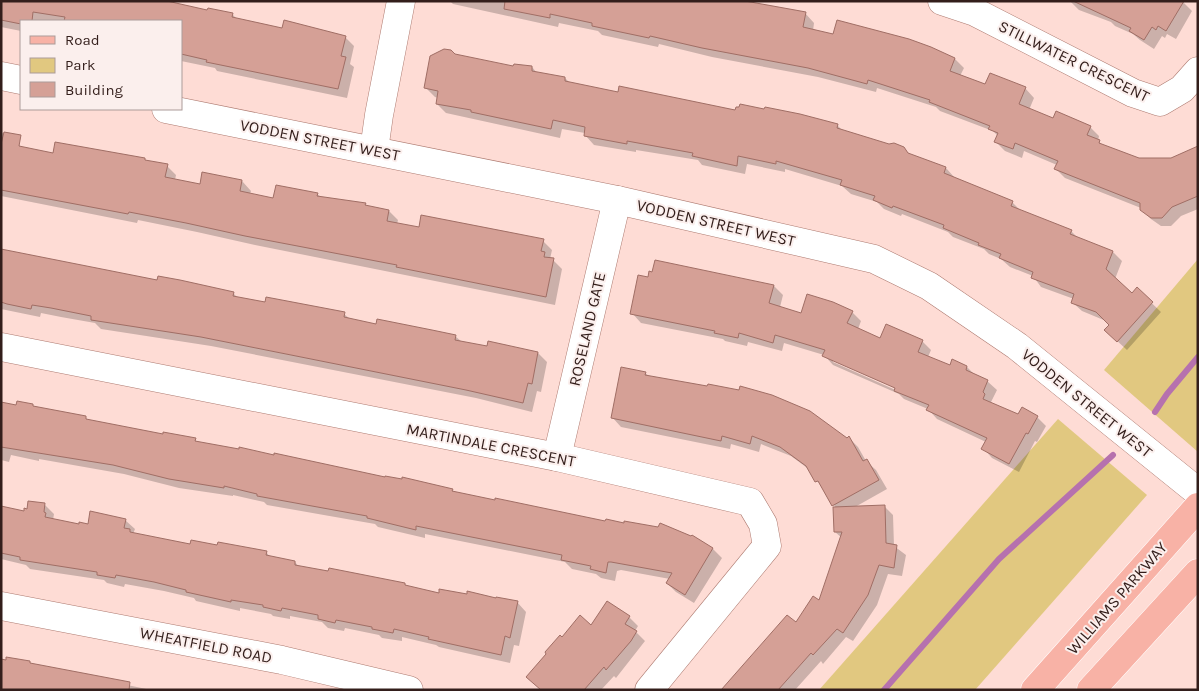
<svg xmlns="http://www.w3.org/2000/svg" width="1199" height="691" font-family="Karla,sans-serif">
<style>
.green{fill:#e1c880}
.shadow{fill:#0003;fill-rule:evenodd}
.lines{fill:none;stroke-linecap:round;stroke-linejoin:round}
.stream{stroke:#b671ae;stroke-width:6}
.building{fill:#d5a096;stroke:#a06e65}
.minor-casing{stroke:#ad7a70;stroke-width:29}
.major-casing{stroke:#fff;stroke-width:29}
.minor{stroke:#fff;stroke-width:28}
.major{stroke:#f8b2a6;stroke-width:28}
.labels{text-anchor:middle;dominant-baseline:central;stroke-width:4;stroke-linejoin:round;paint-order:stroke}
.street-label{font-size:16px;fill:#331e1b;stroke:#fbefed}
</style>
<rect width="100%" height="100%" fill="#fedcd5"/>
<g class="green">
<polygon points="1198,259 1198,452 1104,370"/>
<polygon points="1058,419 1147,495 975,690 819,690"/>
</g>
<g class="shadow">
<polygon points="1,1 232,14 238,20 283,30 345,37 354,46 350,64 354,67 347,98 217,71 215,68 181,61 181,21 21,21 21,31 1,27"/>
<polygon points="450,1 664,1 805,13 814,23 813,31 955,59 964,68 960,76 986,86 1025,88 1034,98 1029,110 1054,119 1090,127 1099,136 1098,141 1104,146 1139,159 1171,159 1198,147 1198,209 1181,216 1171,226 1161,226 1151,219 1141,208 1065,178 1056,169 1057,165 1024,151 1022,158 1005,151 996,142 998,136 993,131 940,111 936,107 877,88 876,92 818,77 712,57 659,44 658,47 602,35 598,31 559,23 558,27 453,4"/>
<polygon points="1070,1 1183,2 1192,11 1176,39 1167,34 1165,38 1162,36 1154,49 1140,40 1133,34 1115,26 1111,22 1079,10"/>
<polygon points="455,56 514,67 532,67 537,73 565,78 570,83 618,93 837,125 843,131 889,145 903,148 910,155 946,168 955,178 1012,202 1021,211 1071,231 1078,238 1113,252 1122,261 1115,279 1132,295 1137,289 1161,312 1127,350 1115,339 1111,325 1106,321 1082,311 1072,302 1074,299 1041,287 1033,276 1010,267 1001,259 989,254 984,249 953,237 948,232 902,214 901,216 884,209 877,202 851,194 842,186 785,169 785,172 747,164 745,174 702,165 698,160 636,150 636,152 594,145 585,135 585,133 562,129 560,138 446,113 437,104 438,98 435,97 426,88"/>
<polygon points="1,133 8,134 22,148 54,154 147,162 167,166 176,175 175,180 201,185 203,173 242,181 251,191 250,194 274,199 317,194 322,198 365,204 368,207 389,211 398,220 397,224 420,228 543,241 552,250 550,259 553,260 562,269 555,305 255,245 197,232 138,220 137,223 1,196"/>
<polygon points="1,250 82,267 233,293 239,299 344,314 350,319 377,326 455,336 462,342 488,348 538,353 547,362 541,392 537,391 532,412 476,398 211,346 101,329 95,323 61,317 41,313 40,317 1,309"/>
<path d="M656 262 774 286 783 295 780 307 802 314 852 312 861 321 858 329 880 340 922 341 931 350 928 357 950 366 967 367 976 376 987 381 997 390 991 402 993 404 1019 416 1037 417 1046 426 1037 442 1035 441 1019 472 992 458 983 448 986 442 937 419 928 409 904 399 899 394 833 365 824 355 784 343 782 351 748 342 747 346 725 341 723 339 641 323 632 313 649 278 653 273ZM833 360 901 389 900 392 833 362Z"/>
<polygon points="645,373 650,377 847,439 849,438 858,447 866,461 876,470 887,489 855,507 884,506 893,515 894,546 906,555 902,576 888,574 877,605 853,641 846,637 823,664 821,661 795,690 724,690 820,602 842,538 835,532 836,508 810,470 791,456 761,444 759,452 731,444 730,449 621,427 612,417"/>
<polygon points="1,403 17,407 32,405 35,408 85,418 89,421 164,435 195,440 198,443 386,479 452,490 456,493 713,549 722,558 694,603 676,592 667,583 670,579 621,570 617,571 615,581 601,578 596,574 572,569 565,562 425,534 425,538 378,527 375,524 267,505 264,502 233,495 233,496 179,488 124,474 39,459 39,461 11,455 9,462 1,460"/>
<polygon points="44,504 54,514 53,520 80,526 125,520 135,529 133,534 191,545 266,552 271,558 295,562 299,567 405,584 407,587 440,595 517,602 526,612 519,646 514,645 510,663 439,647 436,645 402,637 402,641 382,638 379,635 345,628 344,631 328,628 322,622 290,616 290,619 273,616 271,614 240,608 240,611 196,601 194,598 164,591 125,584 124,587 107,583 104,580 30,569 26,565 1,559 1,507 25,512"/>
<polygon points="629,617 638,626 635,631 645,641 616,678 614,676 601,690 541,690 562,639 592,627"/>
<polygon points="30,662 32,665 151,690 1,690"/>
</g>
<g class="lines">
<g class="stream">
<polyline points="1155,412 1167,394 1198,357"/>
<polyline points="884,690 999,559 1113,455"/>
</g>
</g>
<g class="building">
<polygon points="1,1 167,1 207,10 208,8 233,13 232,17 282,28 284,20 346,36 341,56 346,57 338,89 206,62 207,60 181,54 181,21 64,21 65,17 33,12 32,21 21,21 21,24 1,20"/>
<polygon points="505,1 745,1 806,12 803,27 833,34 837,20 909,39 931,47 955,58 950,71 985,84 990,73 1026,87 1019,104 1053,118 1056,111 1091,126 1087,135 1100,140 1099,143 1139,158 1171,158 1198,146 1198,196 1172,207 1162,218 1151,218 1140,210 1140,203 1054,169 1058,161 1015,143 1013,149 994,142 998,133 988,129 990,126 929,102 930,100 868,80 867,84 808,68 702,48 650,36 649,38 592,26 592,23 550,14 550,18 504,9"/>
<polygon points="1073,1 1184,1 1166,31 1158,26 1156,30 1152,27 1144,40 1129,31 1131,28"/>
<polygon points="444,49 451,50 455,54 513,66 514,64 532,66 532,71 565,77 565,81 618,92 619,86 735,110 736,107 739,107 740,104 764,109 765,107 800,114 838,124 837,128 889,144 894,143 904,147 908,153 946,167 944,173 1013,201 1011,206 1072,230 1070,234 1113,251 1106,269 1132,293 1137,287 1153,302 1117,342 1104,330 1109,325 1096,312 1071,303 1074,294 1031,278 1033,272 999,258 1001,254 978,245 979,243 943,228 944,225 893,206 892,208 873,200 875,196 840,185 842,180 776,161 776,164 738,156 737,166 692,156 693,153 627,141 627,144 584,136 585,127 553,120 551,129 471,112 471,110 436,104 438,91 424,88 430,56"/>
<polygon points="4,132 21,135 19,146 53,153 55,142 145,158 145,160 168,164 165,177 200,184 202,172 242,180 240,191 273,198 276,185 318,193 317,196 366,203 365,205 389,210 387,221 419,227 421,215 544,239 541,251 545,252 544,257 554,258 546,297 396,267 397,265 245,236 186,223 129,212 128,214 1,190 1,144"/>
<polygon points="1,249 157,280 158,276 180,280 234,292 233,296 265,302 266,297 345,312 344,317 376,324 377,319 432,330 456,335 455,340 487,346 488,341 538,352 532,384 528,383 523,403 466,390 201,337 91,320 91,316 51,308 32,305 31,309 7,304 1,302"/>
<polygon points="655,260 774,285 769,303 801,313 807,294 833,302 853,311 847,323 880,338 886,324 923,340 918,352 950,365 952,359 967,366 966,370 988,380 983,392 985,394 983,399 1018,414 1022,407 1038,416 1028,434 1026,433 1009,464 981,449 987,438 926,410 929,405 894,391 895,388 822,356 825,350 775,335 773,343 739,333 738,338 714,333 715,331 630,314 638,275 648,277 649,271 652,272"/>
<polygon points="621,367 646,372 645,375 707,386 708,384 739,390 740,386 772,395 810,411 847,438 849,436 863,461 867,459 879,480 832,506 818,481 815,482 806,466 780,447 752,436 750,444 722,436 721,441 611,418"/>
<polygon points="17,401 33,404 33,406 86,416 86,419 163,434 163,432 196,438 195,441 239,449 239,447 274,455 274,453 385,477 385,476 402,479 402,477 453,489 452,491 495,500 495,498 605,521 606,519 624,523 624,521 658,527 660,523 691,536 692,535 713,548 685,595 666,583 672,573 611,562 608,562 606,573 590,569 591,566 561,560 562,555 416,526 416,530 367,518 367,516 257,496 257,494 224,486 224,488 169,479 113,465 1,447 1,402 16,405"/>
<polygon points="28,501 45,503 44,512 46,513 45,517 79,524 79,522 88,524 90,511 126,519 124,528 130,529 130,532 190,544 191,540 217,545 218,542 267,551 266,555 295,561 295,565 328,571 329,568 405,583 405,585 439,593 439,589 467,594 467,591 496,598 496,597 518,601 510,638 505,636 501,655 428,639 429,637 394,629 393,633 372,629 372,627 336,620 335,623 318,619 318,615 282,608 281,611 263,607 263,605 231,600 231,602 186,592 186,590 154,582 116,575 115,578 97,575 97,572 20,560 20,557 1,553 1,506 24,511 24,508 27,509"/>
<polygon points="885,505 886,543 897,545 894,568 879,565 868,595 843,633 837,629 813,655 811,653 778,690 721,690 787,615 796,622 813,596 819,600 842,532 834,532 833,507"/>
<polygon points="607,601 630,616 625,624 637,631 631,641 606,670 604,667 584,690 541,690 526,677 546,654 545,652 560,635 562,637 580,615 591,625"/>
<polygon points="6,657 30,661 30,663 130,682 129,690 1,690 1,659 6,660"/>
</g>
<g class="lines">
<defs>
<g id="minor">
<polyline points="942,1 975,12 1133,93 1160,102 1182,89 1198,71"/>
<polyline points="1,76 21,80"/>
<polyline points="166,109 617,200 874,259 929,286 1017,346 1198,492"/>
<polyline points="374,150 379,115 401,1"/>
<polyline points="1,347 557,457 750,502 763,524 767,546 649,690"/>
<polyline points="557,457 617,200"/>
<polyline points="1,606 282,660 409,690"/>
</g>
<g id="major">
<polyline points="1035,690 1198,507"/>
<polyline points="1091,690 1198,573"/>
</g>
</defs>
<use href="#minor" class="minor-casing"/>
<use href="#major" class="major-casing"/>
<use href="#minor" class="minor"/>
<use href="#major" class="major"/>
</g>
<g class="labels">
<g class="street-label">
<text transform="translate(1074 61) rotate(26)">STILLWATER CRESCENT</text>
<text transform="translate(320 140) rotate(11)">VODDEN STREET WEST</text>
<text transform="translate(716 223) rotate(13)">VODDEN STREET WEST</text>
<text transform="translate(587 329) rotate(-77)">ROSELAND GATE</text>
<text transform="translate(1087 403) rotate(39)">VODDEN STREET WEST</text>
<text transform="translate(491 445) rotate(11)">MARTINDALE CRESCENT</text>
<text transform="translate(1117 598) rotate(-49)">WILLIAMS PARKWAY</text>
<text transform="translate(206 645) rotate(11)">WHEATFIELD ROAD</text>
</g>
</g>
<rect width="1199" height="691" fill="none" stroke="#331e1b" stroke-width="5"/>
<rect x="20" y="20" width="162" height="90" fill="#fbefed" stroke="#ab9b99"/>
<rect x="30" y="36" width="25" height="8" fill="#f8b2a6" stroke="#ab9b99"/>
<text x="65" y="45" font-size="15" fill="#331e1b">Road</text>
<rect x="30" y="58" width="25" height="15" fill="#e1c880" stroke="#ab9b99"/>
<text x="65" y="70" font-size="15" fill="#331e1b">Park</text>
<rect x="30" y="82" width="25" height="15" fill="#d5a096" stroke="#ab9b99"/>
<text x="65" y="95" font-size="15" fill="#331e1b">Building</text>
</svg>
